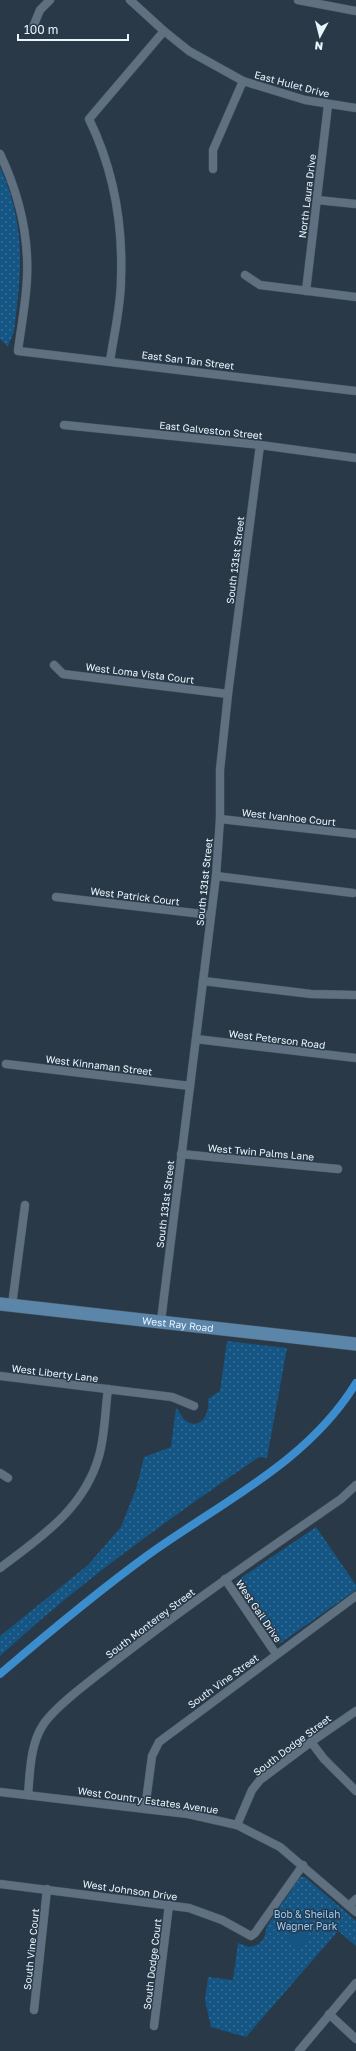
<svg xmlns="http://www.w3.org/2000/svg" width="356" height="2051" font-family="'Golos Text',sans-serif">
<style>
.grass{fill:url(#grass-dots)}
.pitch{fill:#155583}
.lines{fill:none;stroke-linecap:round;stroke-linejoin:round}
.canal{stroke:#3c8dcd;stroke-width:8}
.minor-casing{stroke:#4a5763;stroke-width:9}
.primary-casing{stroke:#4a5763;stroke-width:14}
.minor{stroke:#5f7180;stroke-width:8}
.primary{stroke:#5b85a9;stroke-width:13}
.labels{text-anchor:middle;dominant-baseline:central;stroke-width:3;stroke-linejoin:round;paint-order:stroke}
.street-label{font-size:10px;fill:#ebf5fe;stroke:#293947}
.park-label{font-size:10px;fill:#91cbfd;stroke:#293947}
</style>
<defs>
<pattern id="grass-dots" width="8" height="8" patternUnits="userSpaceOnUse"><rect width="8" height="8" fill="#155583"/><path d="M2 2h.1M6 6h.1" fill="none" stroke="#376e96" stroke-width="1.8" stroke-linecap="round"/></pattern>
</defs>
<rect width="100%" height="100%" fill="#293947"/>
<g class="grass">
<path d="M0 167C26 225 22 269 14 331 13 337 9 341 8 347L0 339Z"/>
<path d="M227 1341 287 1348 267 1458 259 1457C169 1519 81 1581 0 1656V1636L88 1565 121 1527 136 1489 144 1457 171 1447 176 1408C180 1411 182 1418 186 1421 202 1431 210 1412 208 1399L220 1391Z"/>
<polygon points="316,1527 356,1585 356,1590 279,1644 235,1582"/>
<polygon points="300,1877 305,1877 356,1921 356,1946 338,1931 246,2037 211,2027 205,2000 208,1977 233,1980 238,1943 249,1947 259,1944 264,1938 267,1926"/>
</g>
<polygon class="pitch" points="295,1926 309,1939 299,1950 285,1937"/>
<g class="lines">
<path class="canal" d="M0 1674C48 1633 97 1592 148 1555 220 1503 308 1462 356 1383"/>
<defs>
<g id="minor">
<polyline points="130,0 164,31 189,51 243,81 305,100 356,108"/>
<polyline points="298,0 356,11"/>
<polyline points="33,27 40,10 50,0"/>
<path d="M0 154C18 192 29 236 27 278 26 302 21 327 18 351L356 391"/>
<polyline points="213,169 213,150 243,81"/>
<polyline points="317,200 356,204"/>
<polyline points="245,275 260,285 356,297"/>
<polyline points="306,291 328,105"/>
<path d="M110 361C114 334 121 306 121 279 123 224 113 168 89 119L164 31"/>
<polyline points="64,425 260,445 356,458"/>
<polyline points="54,665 63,674 228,694"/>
<polyline points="220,819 356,834"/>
<polyline points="216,876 353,893"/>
<polyline points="56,897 211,915"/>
<polyline points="203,981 311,994 356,995"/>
<polyline points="196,1039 356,1058"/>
<polyline points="6,1064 190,1086"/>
<polyline points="181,1154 338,1169"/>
<polyline points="12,1305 25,1205"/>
<polyline points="161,1321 216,876 220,819 220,770 228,694 260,445"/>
<polyline points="0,1376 172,1397 194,1406"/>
<polyline points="0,1473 8,1478"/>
<path d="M0 1568C41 1537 84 1509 99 1456 105 1435 105 1411 108 1389"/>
<polyline points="225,1579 276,1654"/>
<polyline points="311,1742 324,1759 356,1791"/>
<polyline points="0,1792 188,1814 237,1825 280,1847 356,1912"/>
<path d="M28 1795C30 1772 30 1745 43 1725 56 1705 98 1675 118 1659 190 1603 266 1551 341 1499L356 1485"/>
<polyline points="145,1809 152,1756 159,1742 356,1596"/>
<polyline points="237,1825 252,1790 260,1780 311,1742 356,1711"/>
<polyline points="0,1884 189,1908 222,1920 251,1936 255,1933 303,1865"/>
<polyline points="349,1906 356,1899"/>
<polyline points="34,2010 47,1889"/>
<polyline points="329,2014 356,2039"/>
<polyline points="154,2026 169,1905"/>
<polyline points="299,2051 356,1983"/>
</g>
<g id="primary">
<path id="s1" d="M0 1304 356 1344"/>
</g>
</defs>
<use href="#minor" class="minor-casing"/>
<use href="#primary" class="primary-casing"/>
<use href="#minor" class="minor"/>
<use href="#primary" class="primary"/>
</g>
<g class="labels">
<g class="street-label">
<text transform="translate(292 84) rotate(15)">East Hulet Drive</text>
<text transform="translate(307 196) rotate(-83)">North Laura Drive</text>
<text transform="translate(188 360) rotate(7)">East San Tan Street</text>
<text transform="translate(211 430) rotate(6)">East Galveston Street</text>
<text transform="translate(235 560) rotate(-83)">South 131st Street</text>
<text transform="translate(140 673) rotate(7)">West Loma Vista Court</text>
<text transform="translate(289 817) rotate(6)">West Ivanhoe Court</text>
<text transform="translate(204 882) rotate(-84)">South 131st Street</text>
<text transform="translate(135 896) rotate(7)">West Patrick Court</text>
<text transform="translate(277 1039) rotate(7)">West Peterson Road</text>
<text transform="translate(99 1065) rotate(7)">West Kinnaman Street</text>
<text transform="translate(261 1152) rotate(5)">West Twin Palms Lane</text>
<text transform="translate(165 1204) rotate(-83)">South 131st Street</text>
<text stroke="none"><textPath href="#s1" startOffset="179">West Ray Road</textPath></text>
<text transform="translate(55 1373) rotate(7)">West Liberty Lane</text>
<text transform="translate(259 1611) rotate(56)">West Gail Drive</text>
<text transform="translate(150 1623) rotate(-37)">South Monterey Street</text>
<text transform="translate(223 1681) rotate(-36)">South Vine Street</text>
<text transform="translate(292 1745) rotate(-37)">South Dodge Street</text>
<text transform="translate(148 1800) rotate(8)">West Country Estates Avenue</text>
<text transform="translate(130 1890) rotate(8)">West Johnson Drive</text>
<text transform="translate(31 1949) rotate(-84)">South Vine Court</text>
<text transform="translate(152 1964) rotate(-83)">South Dodge Court</text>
</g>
<g class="park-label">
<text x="307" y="1914">Bob &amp; Sheilah<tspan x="307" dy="12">Wagner Park</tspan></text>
</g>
</g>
<g transform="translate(320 36) rotate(187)" stroke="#293947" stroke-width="3" paint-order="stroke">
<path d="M0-3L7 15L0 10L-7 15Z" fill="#ebf5fe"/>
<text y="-6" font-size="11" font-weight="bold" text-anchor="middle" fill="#ebf5fe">N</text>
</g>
<path d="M18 34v6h110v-6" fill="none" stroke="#ebf5fe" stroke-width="2"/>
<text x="24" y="34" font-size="12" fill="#ebf5fe" stroke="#293947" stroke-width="3" paint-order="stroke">100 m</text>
</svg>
